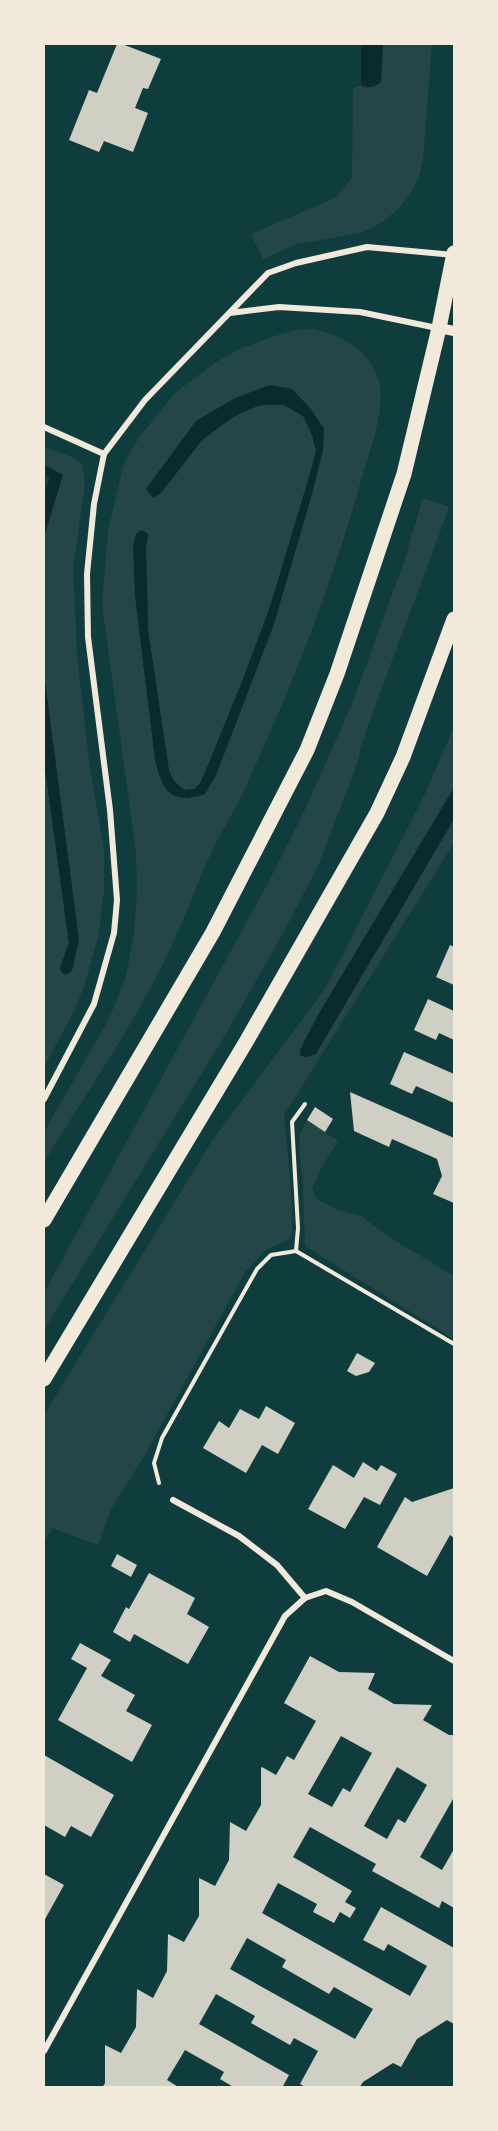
<svg xmlns="http://www.w3.org/2000/svg" width="498" height="2131" font-family="Signika,sans-serif">
<style>
.green{fill:#244646;fill-rule:evenodd}
.water{fill:#0a2a2b}
.building{fill:#cfcfc3;fill-rule:evenodd}
.lines{fill:none;stroke-linecap:round;stroke-linejoin:round}
.path{stroke:#f1e9da;stroke-width:4}
.minor{stroke:#f1e9da;stroke-width:6}
.tertiary{stroke:#f1e9da;stroke-width:10}
.primary{stroke:#f1e9da;stroke-width:15}
</style>
<rect width="100%" height="100%" fill="#0f3d3e"/>
<g class="green">
<polygon points="383,44 432,44 423,160 418,179 409,196 398,209 381,223 361,233 297,244 263,259 251,234 335,198 352,178 353,88 361,85 366,88 381,82"/>
<path d="M312 329C343 335 370 350 379 382 386 411 368 456 360 484 331 588 291 688 246 786 236 808 223 828 213 849 196 885 183 923 166 958 131 1029 85 1095 44 1162V1132L109 1019 126 976 134 933 137 890 136 852 102 605 108 530 124 463 140 436 175 393 216 362 242 348 275 336 296 330ZM235 398 311 409 323 450 274 624 216 775 188 799 155 760 142 531 148 534 146 549 148 630 169 771 174 781 184 790 195 789 201 782C246 674 289 565 316 450 313 440 310 424 303 416 273 387 228 418 204 439 189 452 174 477 161 493Z"/>
<polygon points="44,447 72,457 82,464 85,485 73,569 77,655 90,768 104,849 104,892 98,937 85,984 74,1011 44,1067 44,762 69,943 60,968 79,940 45,682 44,537 51,510 54,469 44,465"/>
<path d="M423 498 449 507C420 589 387 670 359 752L360 753 356 767 318 866 283 933 227 1032 44 1330V1293L268 883 303 814 352 704 404 562Z"/>
<polygon points="454,727 454,788 318,1015 300,1050 301,1055 307,1057 316,1053 454,819 454,843 284,1115 292,1202 292,1232 289,1239 266,1250 245,1272 145,1455 111,1509 98,1545 52,1528 44,1542 44,1415 212,1141 325,989 424,796"/>
<polygon points="307,1120 338,1141 321,1168 312,1189 317,1199 337,1210 361,1216 386,1235 454,1276 454,1339 305,1246 303,1184 299,1151 300,1133"/>
</g>
<g class="water">
<path d="M361 44H383L381 82C374 87 369 89 361 85Z"/>
<path d="M270 385 292 389 311 409 324 429 323 450 312 494 274 624 216 775 205 794C171 805 163 792 155 760L135 596 133 546 136 534 142 530 148 534 146 549 148 630 169 771 174 781 184 790 195 789 201 782 242 682 269 610 311 470 316 450 312 435 303 416 284 405H259L233 417 202 440 161 493 153 498 146 489 196 421 235 398Z"/>
<polygon points="44,465 63,475 44,537 44,496 50,477 44,475"/>
<polygon points="44,649 45,682 79,940 72,971 66,975 62,973 60,968 69,943 44,762"/>
<polygon points="454,788 454,819 316,1054 307,1057 301,1056 300,1050 318,1015"/>
</g>
<g class="building">
<polygon points="117,44 122,44 161,59 148,89 143,88 135,108 148,113 133,152 104,141 99,152 69,140 89,90 97,93"/>
<polygon points="450,945 454,947 454,985 436,977"/>
<polygon points="428,999 454,1011 454,1040 439,1033 436,1040 414,1030"/>
<polygon points="404,1052 454,1074 454,1103 416,1086 412,1094 390,1084"/>
<polygon points="350,1092 454,1138 454,1203 433,1194 442,1176 437,1159 392,1139 389,1147 354,1131"/>
<polygon points="315,1107 333,1119 325,1132 307,1120"/>
<polygon points="357,1353 375,1363 369,1372 356,1376 347,1371"/>
<polygon points="266,1406 295,1423 278,1454 262,1445 246,1473 203,1448 219,1421 229,1428 240,1409 259,1419"/>
<polygon points="363,1462 377,1471 381,1465 397,1474 380,1505 364,1497 345,1529 308,1509 333,1465 354,1478"/>
<polygon points="454,1488 454,1538 450,1535 427,1576 377,1547 405,1497 412,1502"/>
<polygon points="117,1554 137,1565 131,1577 111,1566"/>
<polygon points="149,1573 195,1598 187,1614 209,1627 188,1664 134,1634 130,1642 113,1632 126,1607 129,1609"/>
<polygon points="80,1643 111,1660 101,1676 135,1695 126,1711 152,1725 132,1762 58,1720 87,1668 71,1659"/>
<path d="M310 1656 339 1672 375 1673 368 1689 394 1704 432 1705 423 1720 449 1735H454V1800L453 1799 420 1857 442 1870 454 1849V1908L442 1901 439 1908 392 1882 372 1871 376 1864 310 1827 293 1857 352 1891 345 1902 356 1908 350 1918 340 1912 334 1923 313 1912 317 1904 278 1883 262 1913 410 1996 427 1966 388 1944 384 1951 363 1940 381 1907 454 1948V2024L447 2020 417 2039 401 2067 393 2063 363 2082 359 2088H307L300 2084 318 2051 294 2038 290 2045 251 2023 255 2016 216 1994 199 2024 289 2075 282 2088H235L220 2079 224 2072 185 2050 167 2080 180 2088H102L105 2083V2045L121 2053 136 2027 137 1989 153 1998 167 1971 168 1934 184 1942 199 1916V1878L215 1886 229 1860 230 1822 246 1831 261 1805V1768L262 1767 276 1775 287 1756 294 1760 316 1721 284 1703ZM341 1736 372 1753 350 1792 343 1788 332 1807 308 1794ZM397 1767 427 1785 405 1823 398 1819 387 1839 364 1826ZM247 1938 286 1960 282 1967 329 1994 334 1987 373 2009 355 2039 230 1969Z"/>
<polygon points="44,1755 114,1795 91,1837 71,1826 65,1837 44,1825"/>
<polygon points="44,1874 64,1885 44,1921"/>
</g>
<g class="lines">
<g class="path">
<polyline points="296,1251 298,1228 292,1122 305,1104"/>
<polyline points="159,1483 154,1463 162,1438 257,1269 271,1255 296,1251 454,1344"/>
</g>
<g class="minor">
<polyline points="230,313 279,307 360,312 437,328"/>
<polyline points="44,427 104,454"/>
<polyline points="44,1099 94,1004 114,933 117,900 110,810 88,637 87,574 94,504 104,454 145,400 268,273 296,263 367,247 454,255"/>
<polyline points="173,1500 239,1536 277,1565 305,1598"/>
<polyline points="44,2051 285,1616 305,1598 326,1591 352,1602 454,1661"/>
</g>
<polyline class="tertiary" points="439,328 454,331"/>
<g class="primary">
<polyline points="44,1220 213,932 307,750 337,674 404,474 439,328 454,253"/>
<polyline points="44,1379 246,1042 377,813 403,757 454,619"/>
</g>
</g>
<rect width="498" height="2131" fill="none" stroke="#f1e9da" stroke-width="90"/>
</svg>
